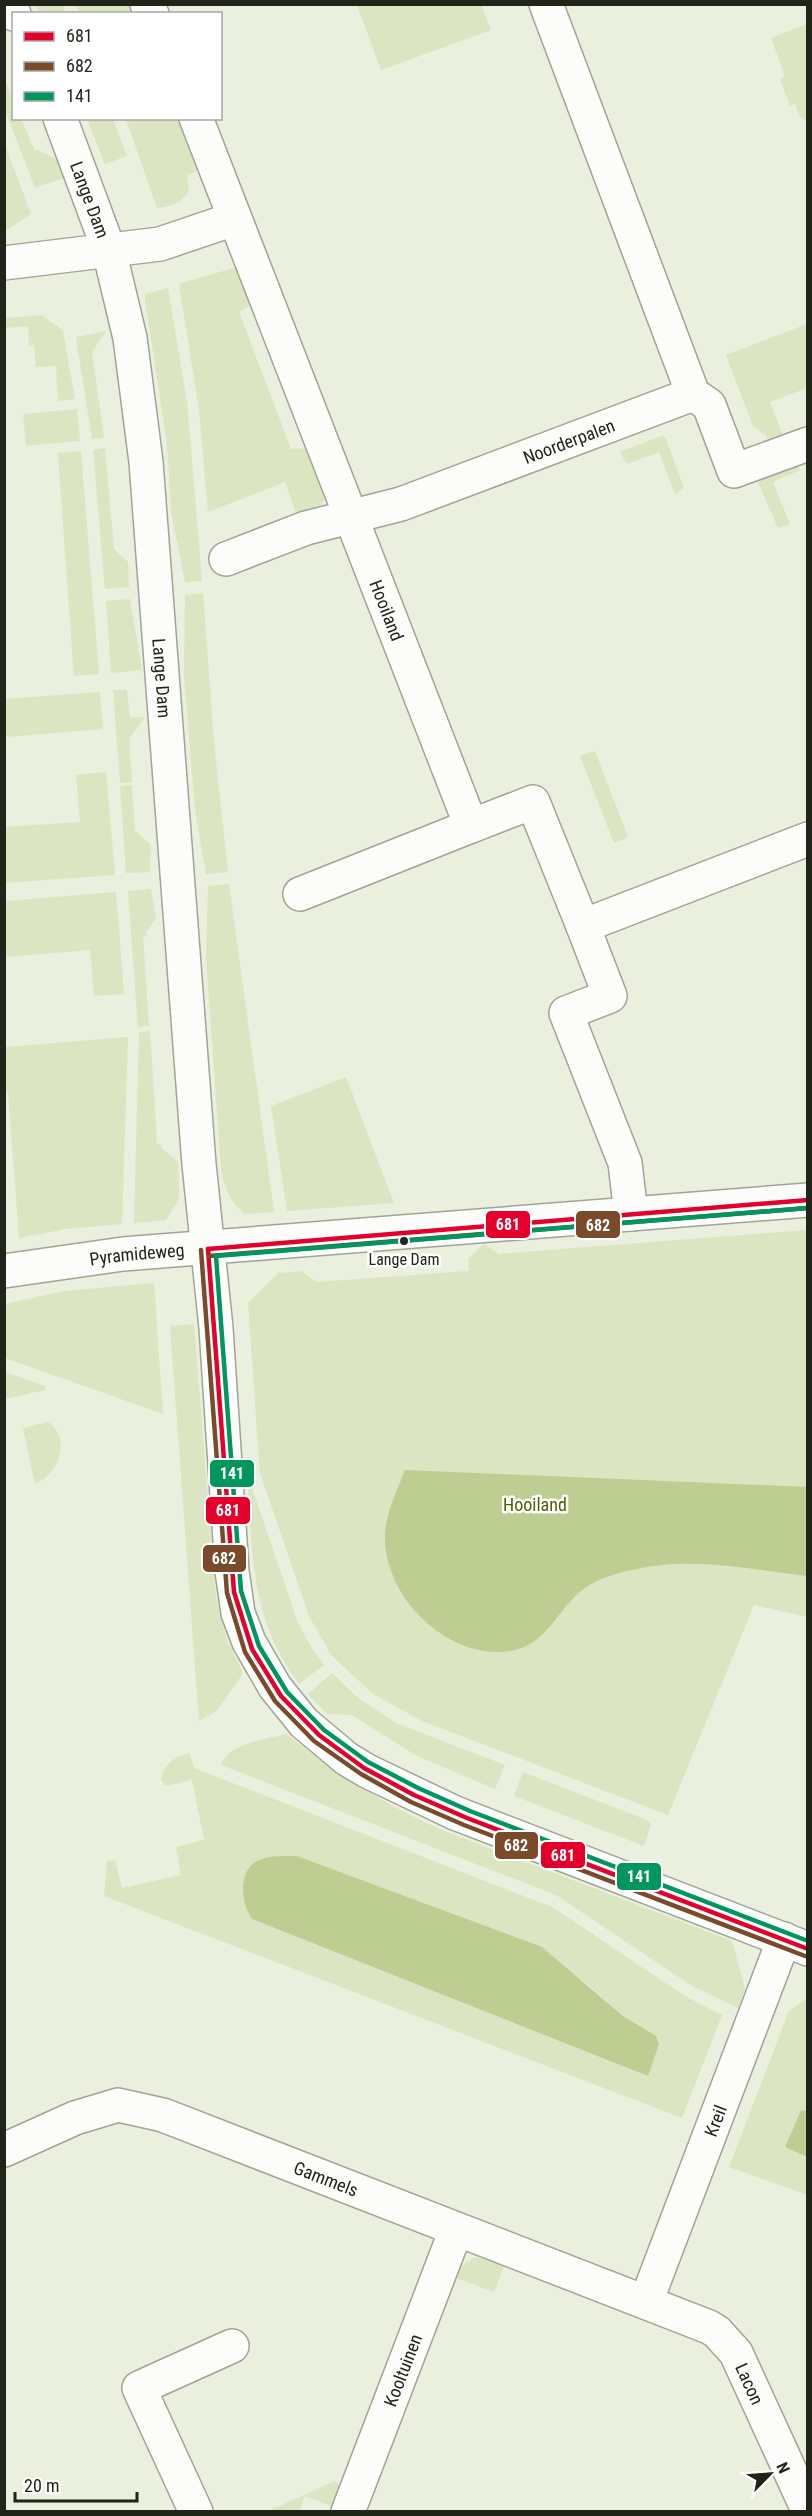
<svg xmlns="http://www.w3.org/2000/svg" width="812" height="2516" font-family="'Roboto Condensed',sans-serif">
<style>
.green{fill:#dbe5c1;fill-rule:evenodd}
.water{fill:#becd91}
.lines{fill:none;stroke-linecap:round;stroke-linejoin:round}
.minor-casing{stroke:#a0a496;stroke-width:36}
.tertiary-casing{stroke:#a0a496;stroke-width:36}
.minor{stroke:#fcfdfa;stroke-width:33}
.tertiary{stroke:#fcfdfa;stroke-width:33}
.bus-1-casing{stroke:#fff;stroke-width:9}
.bus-2-casing{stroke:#fff;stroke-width:9}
.bus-3-casing{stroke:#fff;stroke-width:9}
.bus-1{stroke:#e4002b;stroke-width:4.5}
.bus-2{stroke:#7a4b2a;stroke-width:4.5}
.bus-3{stroke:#00965e;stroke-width:4.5}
.bus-dot{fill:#212418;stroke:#fff;stroke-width:2}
.labels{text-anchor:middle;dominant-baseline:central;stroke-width:5;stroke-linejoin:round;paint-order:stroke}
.bus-label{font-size:16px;fill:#212418;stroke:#fff}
.street-label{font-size:18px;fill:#212418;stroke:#fff}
.park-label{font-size:18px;fill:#4e5f00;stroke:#fff}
.line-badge{stroke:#fff;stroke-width:2}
.badge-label{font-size:16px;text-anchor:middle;font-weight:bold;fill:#fff}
</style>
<rect width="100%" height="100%" fill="#eaefde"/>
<g class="green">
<polygon points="35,5 62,5 66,13 40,13"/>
<polygon points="75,5 130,5 135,13 80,13"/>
<polygon points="357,5 481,5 491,30 381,70"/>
<polygon points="807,24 807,121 800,117 795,104 790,106 780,79 785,76 771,38"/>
<polygon points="5,80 13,101 14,118 21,119 35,151 38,150 58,160 64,178 35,188 5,110"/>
<polygon points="87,119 113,119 127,156 105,164"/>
<path d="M126 119H180L200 170 187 175 189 191C180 204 172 206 157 208Z"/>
<polygon points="4,142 31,214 5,231 4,231"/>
<path d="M237 267 252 304 239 312 291 449 308 448 325 495C324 509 309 511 297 515L285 482 208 512 199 410 179 284Z"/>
<polygon points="168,288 187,402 202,581 185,582 171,511 167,444 145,300 145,294"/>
<polygon points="42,315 63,331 75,399 58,401 56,366 36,367 34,345 29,345 28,326 5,328 5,318"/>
<polygon points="807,324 807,388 770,402 783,435 768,438 753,426 726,355"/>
<polygon points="106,331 92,352 104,438 92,439 76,337"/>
<polygon points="77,409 80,441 26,446 23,414"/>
<polygon points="661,436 665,437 684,488 675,494 659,452 627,464 620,452"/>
<polygon points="105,448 114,549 128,562 129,587 105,589 93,450"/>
<polygon points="81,451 99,674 74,676 58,453"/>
<polygon points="798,464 800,470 773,482 790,524 778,528 757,480 758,478"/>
<polygon points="203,593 214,743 228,872 206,874 195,810 184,675 185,595"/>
<polygon points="130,599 142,670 111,673 106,601"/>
<polygon points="113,690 127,690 130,718 145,717 129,739 132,782 120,783"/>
<polygon points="100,692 103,729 5,737 5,699"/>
<polygon points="595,751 628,837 614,843 580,756"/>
<polygon points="106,772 115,875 5,883 5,827 80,822 76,775"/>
<polygon points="132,785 135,831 151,845 150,872 126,873 120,786"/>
<path d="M229 884 274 1212 245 1214C229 1201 225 1189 221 1169L206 957 208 886Z"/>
<polygon points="151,889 156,919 146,932 147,936 143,937 149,1026 138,1027 128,891"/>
<polygon points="116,892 124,994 94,996 90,950 5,957 5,901"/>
<polygon points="150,1031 157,1144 161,1144 162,1148 178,1162 179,1200 166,1220 134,1223 139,1032"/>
<polygon points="128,1037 122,1224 66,1229 19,1238 8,1093 5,1093 5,1047"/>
<polygon points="346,1077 394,1203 287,1211 271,1106"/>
<polygon points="807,1230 807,1617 754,1605 668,1815 422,1721 373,1694 331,1655 309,1616 260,1473 248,1303 278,1273 301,1271 317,1282 469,1271 468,1259 484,1244 499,1254"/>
<polygon points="154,1283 163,1414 5,1358 5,1304 64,1291"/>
<polygon points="194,1324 216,1598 227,1640 243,1673 217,1711 199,1721 170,1326"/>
<polygon points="5,1372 45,1386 45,1390 5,1399"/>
<path d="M48 1422C72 1438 59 1473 37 1483L34 1480 23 1428Z"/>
<path d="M247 1473 298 1623 310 1645 324 1665 299 1684C249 1616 253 1554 247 1473Z"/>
<polygon points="332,1673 358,1698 396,1723 505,1765 495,1789 417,1756 352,1715 327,1714 308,1694"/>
<path d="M287 1734C336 1775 384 1804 442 1830L732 1941 745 1989 738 2008 692 1986 556 1895 221 1765C228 1743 267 1739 287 1734Z"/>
<path d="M190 1753 194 1768 552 1907 685 1996 722 2015 682 2118 104 1896 107 1861 115 1860 122 1888 181 1875 176 1847 204 1840 192 1780 165 1786 161 1780C165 1762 173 1758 190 1753ZM297 1856 521 1939 584 1981 623 2016 656 2037 260 1859Z"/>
<polygon points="523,1772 647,1820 651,1825 644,1846 514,1796"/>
<polygon points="807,1998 807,2111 801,2110 785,2147 807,2157 807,2195 729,2167 789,2011"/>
<polygon points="474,2258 488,2258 505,2264 494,2292 453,2277 459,2267"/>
<polygon points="335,2481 341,2487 334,2507 305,2496 299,2511 266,2512"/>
</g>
<g class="water">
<path d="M405 1470 807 1487V1576C750 1569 689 1556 632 1570 616 1573 598 1579 585 1588 559 1606 549 1642 515 1650 451 1664 383 1598 385 1535 386 1512 397 1491 405 1470Z"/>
<path d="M297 1856 542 1947 623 2016 656 2036 659 2044 648 2076 252 1919C241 1903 237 1870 259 1860 270 1855 286 1856 297 1856Z"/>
<polygon points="801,2110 807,2111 807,2157 785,2147"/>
</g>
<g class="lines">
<defs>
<g id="minor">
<polyline points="147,4 152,14"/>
<path id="s1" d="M196 118 471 826 533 802 583 926 808 839"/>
<polyline points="4,263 160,244 234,219"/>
<polyline points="693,394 709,405 734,471 808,444"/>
<path id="s2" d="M226 559 306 528 401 504 693 394 546 4"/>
<polyline points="300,894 471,826"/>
<polyline points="583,926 610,996 566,1013 625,1163 631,1214"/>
<path id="s3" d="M4 1271 123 1254 808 1200"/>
<path id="s4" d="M4 2150 75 2118 118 2105 163 2115 709 2327 717 2332 736 2353 808 2510"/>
<path id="s5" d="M646 2302 784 1939"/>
<polyline points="196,2512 139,2388 232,2346"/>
<path id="s6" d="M348 2512 456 2230"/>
</g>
<g id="tertiary">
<polyline points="9,4 14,14"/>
<path id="s7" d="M60 118 109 250 130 338 146 462 199 1164 216 1328 232 1571 238 1613 249 1642 275 1687 304 1723 347 1759 367 1771 455 1813 808 1949"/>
</g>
</defs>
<use href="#minor" class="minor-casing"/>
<use href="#tertiary" class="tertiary-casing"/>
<use href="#minor" class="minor"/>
<use href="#tertiary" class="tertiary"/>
<defs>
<g id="bus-1">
<polyline points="208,1249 234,1592 252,1649 281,1696 319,1735 364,1768 414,1795 467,1818 808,1949"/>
<polyline points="208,1249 808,1200"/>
</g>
<g id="bus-2">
<polyline points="201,1250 227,1593 245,1652 275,1701 314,1741 361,1774 411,1802 464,1825 805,1956"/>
<polyline points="209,1256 808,1208"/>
</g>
<polyline id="bus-3" points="808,1208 216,1256 241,1591 259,1646 287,1692 324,1730 368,1762 418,1788 470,1811 808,1941"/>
</defs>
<use href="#bus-1" class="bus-1-casing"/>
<use href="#bus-2" class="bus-2-casing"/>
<use href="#bus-3" class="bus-3-casing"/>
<use href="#bus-1" class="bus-1"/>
<use href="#bus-2" class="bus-2"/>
<use href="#bus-3" class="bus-3"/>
</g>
<circle class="bus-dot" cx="404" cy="1241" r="5"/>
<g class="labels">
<g class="bus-label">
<text x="404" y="1259">Lange Dam</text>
</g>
<g class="street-label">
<text stroke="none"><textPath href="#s7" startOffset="87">Lange Dam</textPath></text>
<text stroke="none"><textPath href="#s2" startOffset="363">Noorderpalen</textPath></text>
<text stroke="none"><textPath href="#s1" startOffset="528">Hooiland</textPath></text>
<text stroke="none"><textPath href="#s7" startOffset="573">Lange Dam</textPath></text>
<text stroke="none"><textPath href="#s3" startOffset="134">Pyramideweg</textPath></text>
<text stroke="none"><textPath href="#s5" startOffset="194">Kreil</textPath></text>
<text stroke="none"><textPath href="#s4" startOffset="344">Gammels</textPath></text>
<text stroke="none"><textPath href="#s6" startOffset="152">Kooltuinen</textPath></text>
<text stroke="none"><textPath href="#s4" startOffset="826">Lacon</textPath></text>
</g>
<g class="park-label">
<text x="535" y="1504">Hooiland</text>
</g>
</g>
<g class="line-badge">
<rect x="485" y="1210" width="46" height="29" rx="6" fill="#e4002b"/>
<rect x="575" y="1210" width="46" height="29" rx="6" fill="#7a4b2a"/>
<rect x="209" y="1459" width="46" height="29" rx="6" fill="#00965e"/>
<rect x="205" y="1496" width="46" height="29" rx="6" fill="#e4002b"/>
<rect x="202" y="1544" width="45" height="29" rx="6" fill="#7a4b2a"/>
<rect x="494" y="1831" width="45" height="29" rx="6" fill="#7a4b2a"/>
<rect x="540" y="1841" width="46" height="28" rx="6" fill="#e4002b"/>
<rect x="616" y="1862" width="46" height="29" rx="6" fill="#00965e"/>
</g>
<g class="badge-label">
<text x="508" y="1230">681</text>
<text x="598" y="1231">682</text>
<text x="232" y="1479">141</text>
<text x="228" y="1516">681</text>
<text x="224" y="1564">682</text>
<text x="516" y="1851">682</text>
<text x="563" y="1861">681</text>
<text x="639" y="1882">141</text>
</g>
<rect width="812" height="2516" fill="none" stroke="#212418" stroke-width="12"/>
<rect x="12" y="12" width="210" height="108" fill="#ffffff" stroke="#a6a7a3" stroke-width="1.5"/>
<rect x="24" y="32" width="30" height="9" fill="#e4002b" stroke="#a6a7a3" stroke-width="1.5"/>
<text x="66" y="42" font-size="18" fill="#212418">681</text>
<rect x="24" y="62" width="30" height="9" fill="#7a4b2a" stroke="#a6a7a3" stroke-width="1.5"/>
<text x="66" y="72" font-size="18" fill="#212418">682</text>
<rect x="24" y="92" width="30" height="9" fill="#00965e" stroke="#a6a7a3" stroke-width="1.5"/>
<text x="66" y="102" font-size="18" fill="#212418">141</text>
<g transform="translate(770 2474) rotate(65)" stroke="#ffffff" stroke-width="4.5" paint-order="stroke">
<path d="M0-4.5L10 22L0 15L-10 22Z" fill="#212418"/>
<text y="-9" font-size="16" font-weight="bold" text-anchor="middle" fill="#212418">N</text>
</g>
<path d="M15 2492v9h122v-9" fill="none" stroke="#212418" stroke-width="3"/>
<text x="24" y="2492" font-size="18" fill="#212418" stroke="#ffffff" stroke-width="4.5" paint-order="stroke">20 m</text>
</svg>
